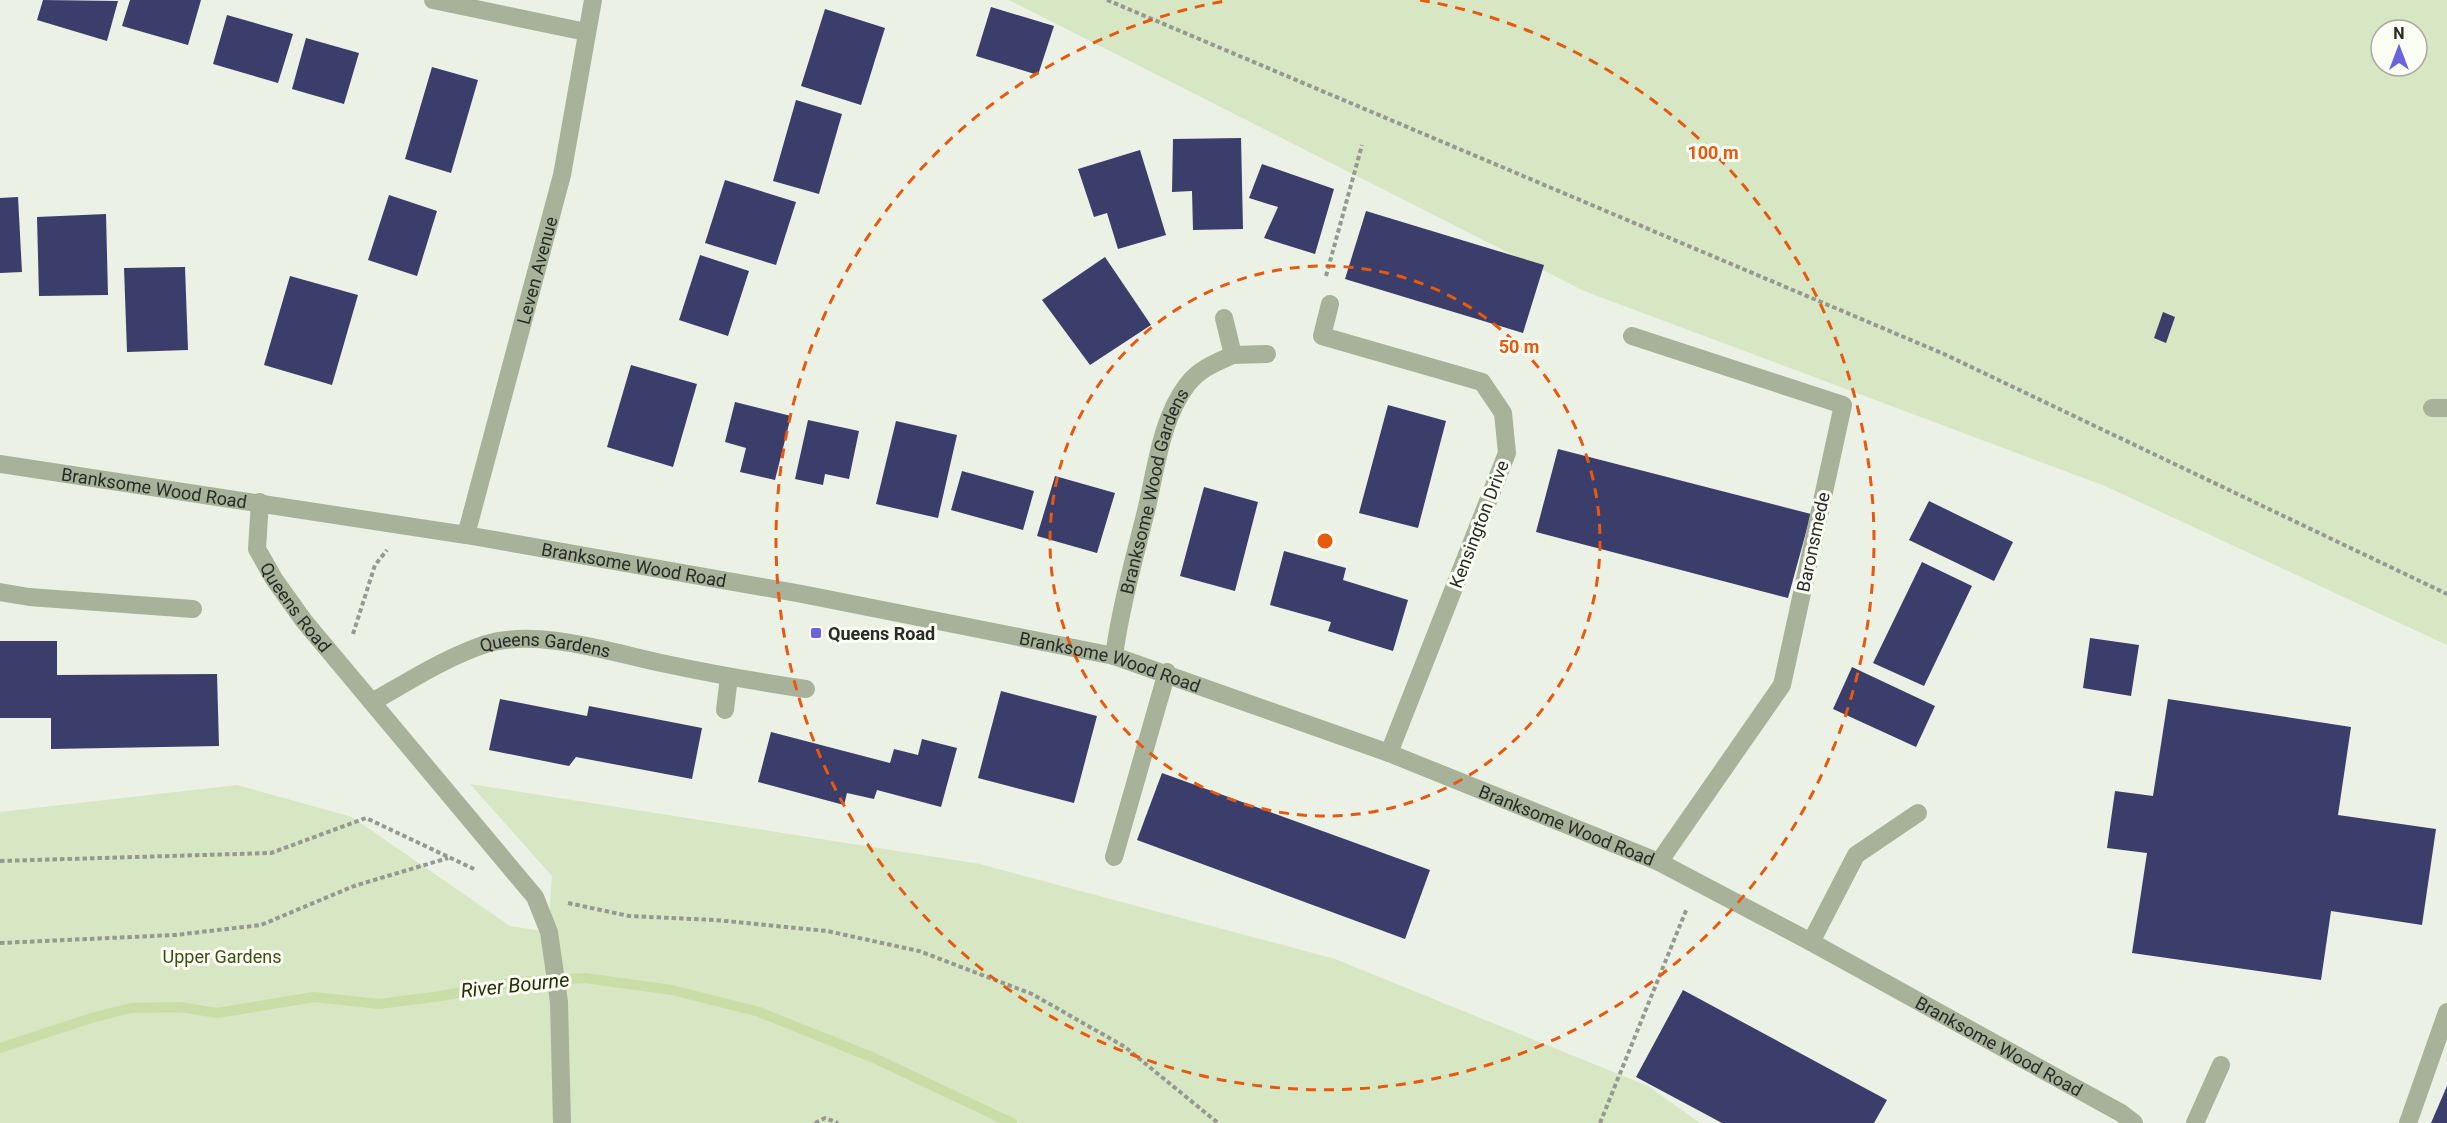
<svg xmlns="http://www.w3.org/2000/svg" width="2447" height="1123" font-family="Roboto,sans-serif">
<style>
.green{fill:#d7e6c3;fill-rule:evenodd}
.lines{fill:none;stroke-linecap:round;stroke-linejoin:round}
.stream{stroke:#c8dea6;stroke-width:10}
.building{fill:#3b3d6b}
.path{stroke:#959991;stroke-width:4;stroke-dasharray:4.5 3;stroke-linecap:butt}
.minor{stroke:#a8b29a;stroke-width:18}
.ring{fill:none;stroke:#e8590c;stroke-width:3;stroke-dasharray:10 8}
.poi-dot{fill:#6a65de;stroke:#fafef3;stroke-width:2}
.labels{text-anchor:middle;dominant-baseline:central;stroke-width:6;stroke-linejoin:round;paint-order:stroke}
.street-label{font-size:18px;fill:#292b27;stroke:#fafef3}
.poi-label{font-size:18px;font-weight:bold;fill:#292b27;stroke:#fafef3;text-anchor:start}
.park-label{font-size:18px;fill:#3c4e13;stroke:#fafef3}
.water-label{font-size:20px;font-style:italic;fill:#253208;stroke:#fafef3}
.centre{fill:#e8590c;stroke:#fafef3;stroke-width:3}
.ring-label{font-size:18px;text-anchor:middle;font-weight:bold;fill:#e8590c;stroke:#fafef3;stroke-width:6;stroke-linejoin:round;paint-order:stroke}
</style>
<rect width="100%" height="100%" fill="#ecf1e6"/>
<g class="green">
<path d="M1009 0H2447V645L2105 486 1584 291ZM2381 30H2417V66H2381Z"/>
<polygon points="470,784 980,864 1335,959 1648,1086 1700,1123 0,1123 0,812 237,785 352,817 510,926 548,932 552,876"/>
</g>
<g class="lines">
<polyline class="stream" points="0,1048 91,1018 131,1008 180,1007 217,1013 314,997 379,1004 441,996 515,982 585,978 672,990 759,1012 874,1058 1012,1123"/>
</g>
<g class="building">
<polygon points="43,0 118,1 107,41 37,20"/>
<polygon points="130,0 201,0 188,45 122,26"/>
<polygon points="991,7 1054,26 1038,75 976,56"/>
<polygon points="825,9 885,28 861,105 801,86"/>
<polygon points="227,15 293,34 278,83 213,64"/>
<polygon points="306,38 359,53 344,104 292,89"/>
<polygon points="432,67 478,80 451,173 405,159"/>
<polygon points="796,100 842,114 819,194 773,181"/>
<polygon points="1241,138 1243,229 1193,230 1192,191 1172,192 1173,139"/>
<polygon points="1140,150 1166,235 1118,249 1107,213 1094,217 1078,169"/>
<polygon points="1262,164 1334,189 1315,254 1264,238 1278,207 1249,198"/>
<polygon points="725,180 796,202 776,265 705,243"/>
<polygon points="389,195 437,211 417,276 368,260"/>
<polygon points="18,197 22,272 0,273 0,198"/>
<polygon points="1366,211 1544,265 1523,333 1345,279"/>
<polygon points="106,214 108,295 39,296 37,217"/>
<polygon points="700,255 749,271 728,336 679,320"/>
<polygon points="1105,257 1151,325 1090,365 1042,300"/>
<polygon points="185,267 188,350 127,352 124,268"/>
<polygon points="290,276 358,295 332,385 264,365"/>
<polygon points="2163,312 2175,317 2166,343 2154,338"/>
<polygon points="631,365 697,384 673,467 607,447"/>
<polygon points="735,402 791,416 775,480 740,472 746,448 725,442"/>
<polygon points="1388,405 1446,421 1418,528 1359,513"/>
<polygon points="808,420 859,431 849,479 825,474 823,485 795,479"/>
<polygon points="896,421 957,435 938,518 876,504"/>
<polygon points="1558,449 1811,514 1788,598 1536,532"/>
<polygon points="962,471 1034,491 1023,530 951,510"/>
<polygon points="1055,476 1115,493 1097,553 1037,536"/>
<polygon points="1204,487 1258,502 1235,591 1180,576"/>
<polygon points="1929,501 2013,542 1994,581 1909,540"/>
<polygon points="1284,551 1346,568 1343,580 1408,600 1393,651 1328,631 1331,622 1270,605"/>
<polygon points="1922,562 1972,586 1924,686 1873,663"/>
<polygon points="2090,638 2139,645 2131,696 2083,688"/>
<polygon points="0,641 57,641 57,675 217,674 219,746 51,749 51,718 0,718"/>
<polygon points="1852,667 1935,706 1916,747 1833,709"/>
<polygon points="1001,691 1097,716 1074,803 978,778"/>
<polygon points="500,699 587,716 589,706 702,728 692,779 576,757 569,766 489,750"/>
<polygon points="2168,699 2351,727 2338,815 2436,829 2422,925 2331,911 2321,980 2132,953 2147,853 2107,848 2115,791 2153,796"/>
<polygon points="771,732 890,763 894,749 918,755 922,739 957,748 941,807 877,790 874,799 847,793 844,805 758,782"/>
<polygon points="1162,773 1430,870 1405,939 1137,840"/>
<polygon points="1683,990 1887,1100 1874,1123 1722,1123 1636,1077"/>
<polygon points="2447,1086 2447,1123 2431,1123"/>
</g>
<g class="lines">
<g class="path">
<polyline points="1107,0 1944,354 2447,594"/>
<polyline points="1326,276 1362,145"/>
<polyline points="353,634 375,565 387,550"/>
<polyline points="0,861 271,853 366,818 474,869"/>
<polyline points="568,903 629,916 715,920 827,931 919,951 1032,994 1125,1047 1218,1123"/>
<polyline points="0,943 175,935 261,925 354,886 448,858"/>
<polyline points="815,1123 825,1118 838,1123"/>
<polyline points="1600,1123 1687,908"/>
</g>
<g class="minor">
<polyline points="433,0 586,32"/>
<polyline points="1330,304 1322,336 1482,382 1503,413 1507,453 1389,753"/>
<polyline points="1632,336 1843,405 1782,685 1659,862"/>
<polyline points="1233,355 1267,354"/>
<polyline points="2432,408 2447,408"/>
<path id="s1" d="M0 464 466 535 802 594 1114 656 1389 753 1659 862 1811 942 2121 1113 2134 1123"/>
<path id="s2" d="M260 502 257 549 274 579 304 621 535 897 549 932 559 1002 562 1123"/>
<path id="s3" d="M466 535 562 175 593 0"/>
<polyline points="0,592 29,597 193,609"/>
<path id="s4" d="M1114 656C1121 605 1135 556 1147 507 1156 468 1162 417 1187 385 1199 369 1215 363 1233 355L1224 318"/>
<path id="s5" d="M372 702C408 682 446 657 486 644 539 628 613 653 666 664 713 674 759 682 806 689"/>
<polyline points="725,710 729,677"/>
<polyline points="1114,857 1167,672"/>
<polyline points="1811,942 1856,855 1918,813"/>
<polyline points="2195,1123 2221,1065"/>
<polyline points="2408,1123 2447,1012"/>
</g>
</g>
<g class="ring">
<circle cx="1325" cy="541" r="275"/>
<path d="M1420 0A549 549 0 1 1 1230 0"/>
</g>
<rect class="poi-dot" x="810" y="627" width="12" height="12" rx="3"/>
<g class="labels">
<g class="street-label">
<text stroke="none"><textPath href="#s3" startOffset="274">Leven Avenue</textPath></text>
<text stroke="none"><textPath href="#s1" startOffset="156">Branksome Wood Road</textPath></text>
<text stroke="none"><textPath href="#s4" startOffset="170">Branksome Wood Gardens</textPath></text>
<text transform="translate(1479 524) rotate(-69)">Kensington Drive</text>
<text transform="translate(1813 542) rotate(-78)">Baronsmede</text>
<text stroke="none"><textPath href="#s1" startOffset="642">Branksome Wood Road</textPath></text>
<text stroke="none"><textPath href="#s2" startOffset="117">Queens Road</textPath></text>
<text stroke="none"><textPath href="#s5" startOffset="188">Queens Gardens</textPath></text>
<text stroke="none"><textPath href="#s1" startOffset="1128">Branksome Wood Road</textPath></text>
<text stroke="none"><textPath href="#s1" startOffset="1614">Branksome Wood Road</textPath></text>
<text stroke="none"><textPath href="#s1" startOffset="2100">Branksome Wood Road</textPath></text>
</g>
<g class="poi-label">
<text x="828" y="633">Queens Road</text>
</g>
<g class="park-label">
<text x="222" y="956">Upper Gardens</text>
</g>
<g class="water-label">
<text transform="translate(515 985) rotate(-6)">River Bourne</text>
</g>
</g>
<circle cx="1325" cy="541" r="9" class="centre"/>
<g class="ring-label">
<text x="1713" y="159">100 m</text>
<text x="1519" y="353">50 m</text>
</g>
<g transform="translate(2399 48)"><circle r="28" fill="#fafef3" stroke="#a6aaa1" stroke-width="1.5"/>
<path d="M0-4.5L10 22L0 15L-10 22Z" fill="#6a65de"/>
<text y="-9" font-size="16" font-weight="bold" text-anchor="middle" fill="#292b27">N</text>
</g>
</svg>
